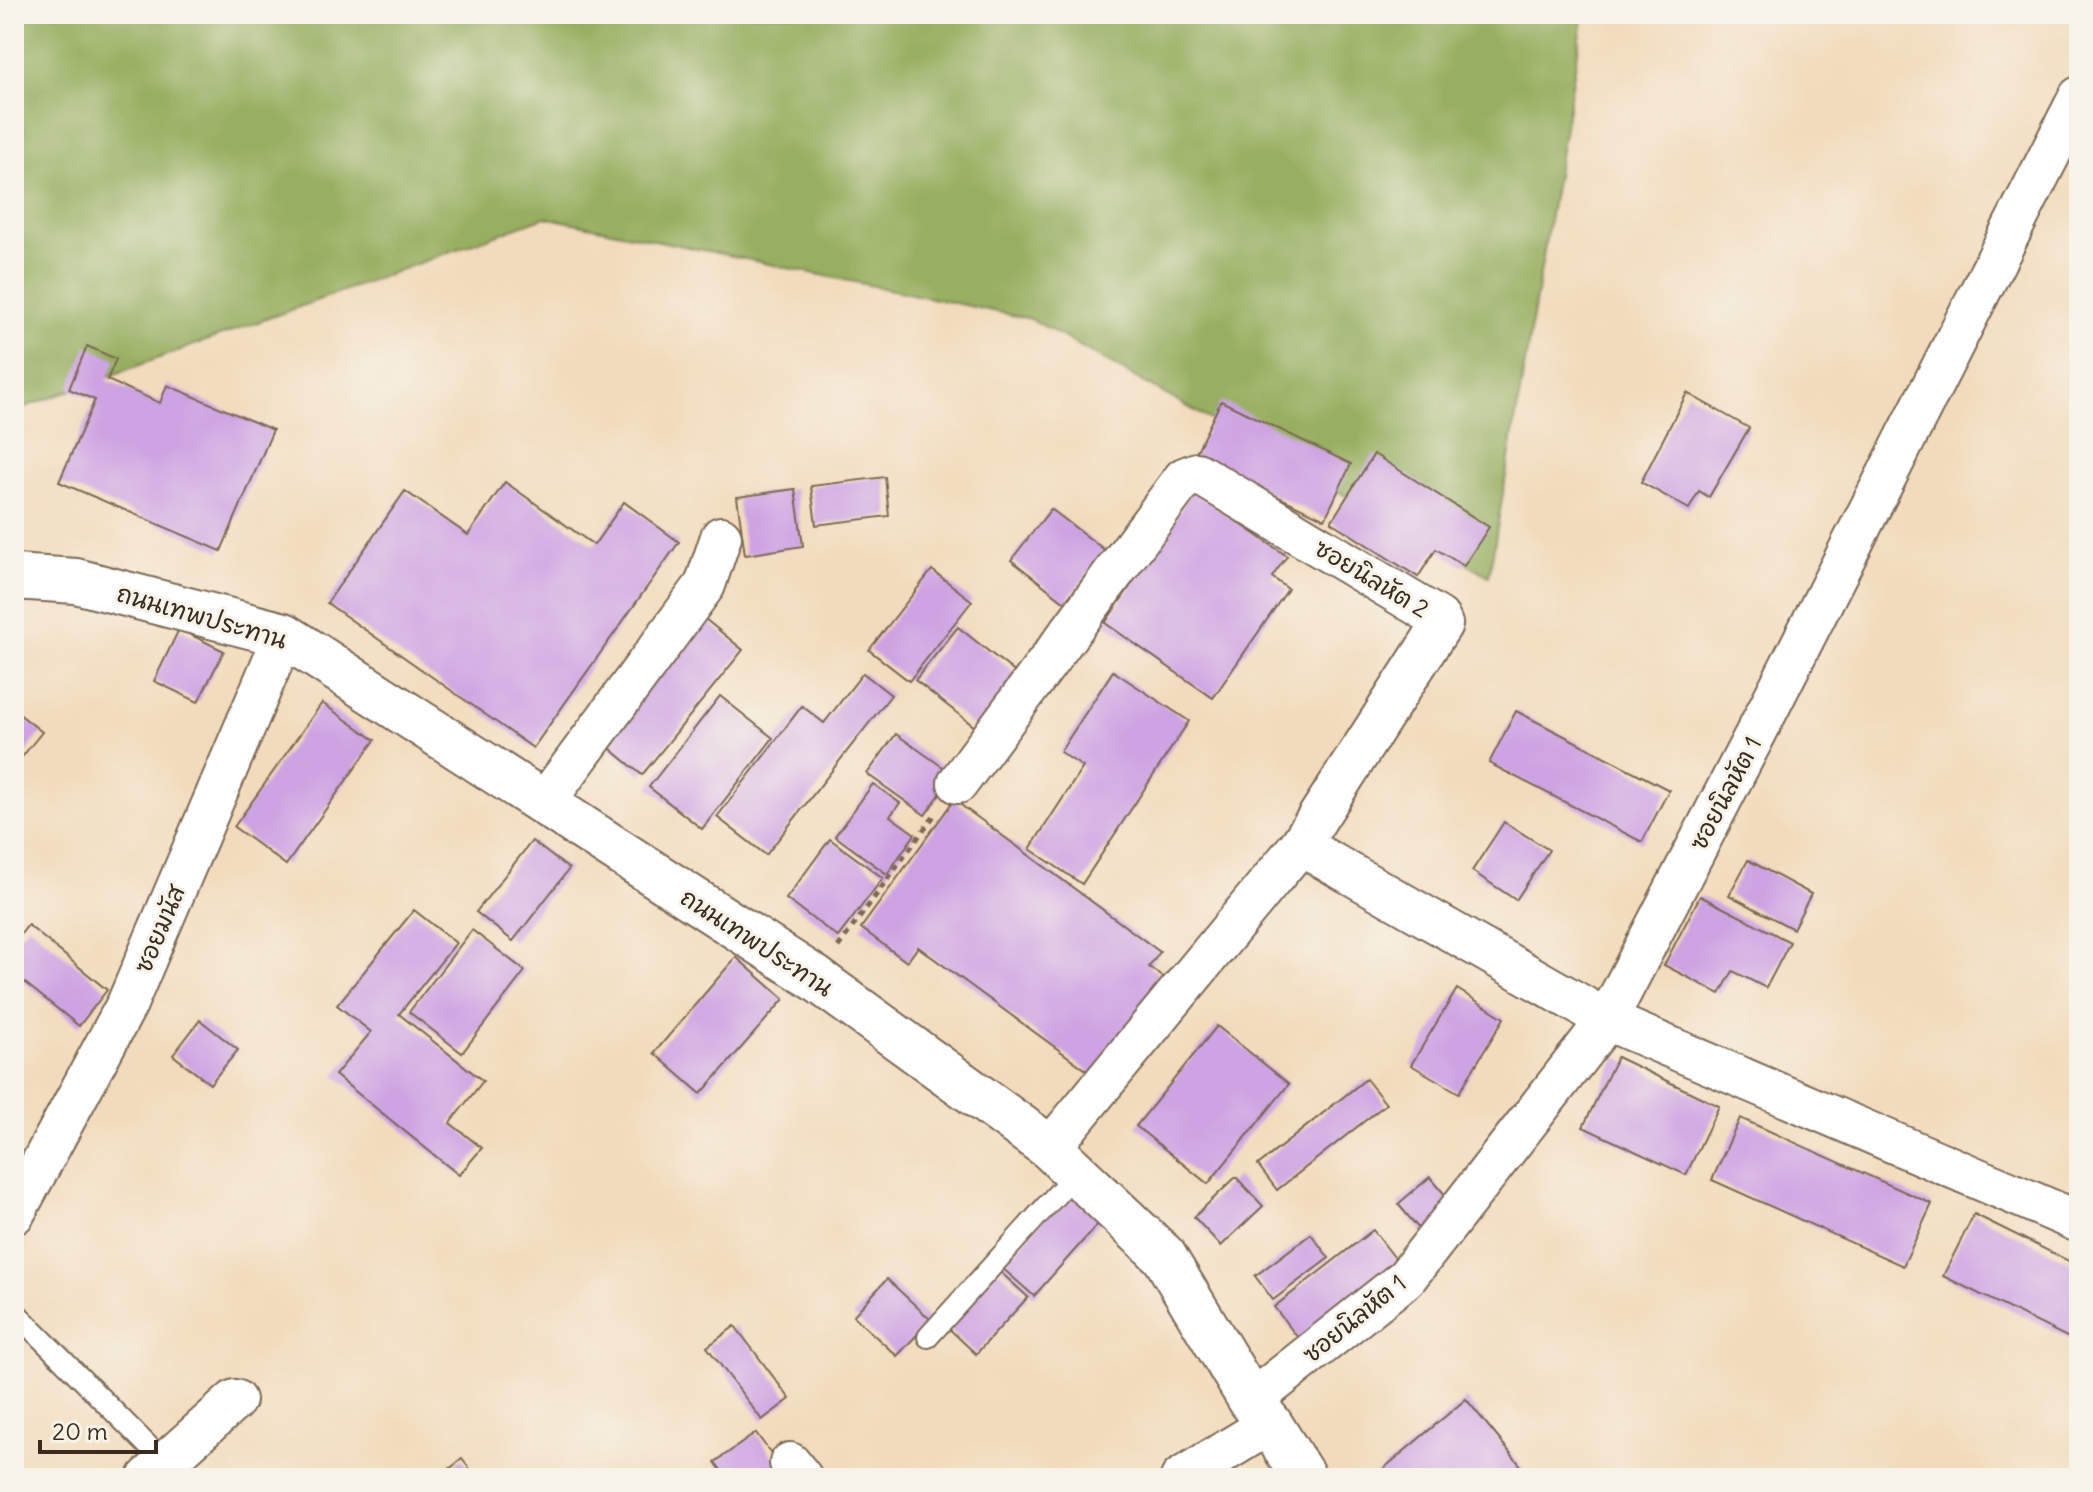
<svg xmlns="http://www.w3.org/2000/svg" width="2093" height="1492" font-family="Delius,'Playpen Sans Thai',sans-serif">
<style>
.forest{fill:#97af60;stroke:#696c3f;stroke-width:2}
.building{fill:#cea3e3}
.lines{fill:none;stroke-linecap:round;stroke-linejoin:round}
.lane-casing{stroke:#7b6855;stroke-width:24}
.street-casing{stroke:#7b6855;stroke-width:44}
.secondary-casing{stroke:#7b6855;stroke-width:48}
.path{stroke:#7b6855;stroke-width:5;stroke-dasharray:6 6;stroke-linecap:butt}
.lane{stroke:#fff;stroke-width:20}
.street{stroke:#fff;stroke-width:40}
.secondary{stroke:#fff;stroke-width:44}
.labels{text-anchor:middle;dominant-baseline:central;stroke-width:6;stroke-linejoin:round;paint-order:stroke}
.street-label{font-size:24px;fill:#3b2a1e;stroke:#f7f3e8}
</style>
<rect width="100%" height="100%" fill="#f7f3e8"/>
<filter id="ink" filterUnits="userSpaceOnUse"><feTurbulence type="fractalNoise" baseFrequency=".0125" numOctaves="2"/><feDisplacementMap in="SourceGraphic" scale="16" xChannelSelector="R" yChannelSelector="G"/><feConvolveMatrix kernelMatrix="1 2 1 2 8 2 1 2 1" color-interpolation-filters="sRGB"/></filter>
<filter id="wash" filterUnits="userSpaceOnUse"><feTurbulence type="fractalNoise" baseFrequency=".006" numOctaves="4" result="noise"/><feDisplacementMap in="SourceGraphic" scale="32" xChannelSelector="R" yChannelSelector="G"/><feGaussianBlur stdDeviation="1.8" result="paint"/><feColorMatrix in="noise" values="0 0 0 0 0 0 0 0 0 0 0 0 0 0 0 0 0 1.4 0 .05"/><feComposite in="paint" operator="in"/></filter>
<g filter="url(#wash)">
<rect width="100%" height="100%" fill="#f2dbbc"/>
<polygon class="forest" points="14,14 1584,14 1489,576 1031,319 545,217 14,411"/>
<g id="blocks">
<g class="building">
<polygon points="87,346 116,359 107,380 160,403 167,385 273,430 221,551 59,482 95,400 69,389"/>
<polygon points="1687,393 1749,428 1709,497 1699,491 1689,509 1641,482"/>
<polygon points="1221,401 1351,464 1325,519 1194,457"/>
<polygon points="1374,454 1489,527 1464,566 1436,549 1418,577 1331,522"/>
<polygon points="885,477 889,516 816,525 811,486"/>
<polygon points="505,482 594,545 624,502 679,542 533,748 327,603 405,491 468,535"/>
<polygon points="795,489 803,546 745,555 737,497"/>
<polygon points="1191,490 1287,556 1272,577 1288,589 1213,698 1105,623 1171,527"/>
<polygon points="1051,509 1106,551 1065,602 1011,560"/>
<polygon points="932,570 972,601 909,681 869,650"/>
<polygon points="699,614 743,650 642,775 599,739"/>
<polygon points="958,627 1022,678 980,731 915,680"/>
<polygon points="179,629 224,651 198,702 154,681"/>
<polygon points="1113,671 1189,721 1082,884 1030,849 1083,767 1060,752"/>
<polygon points="863,673 891,695 766,855 717,817 802,706 824,723"/>
<polygon points="720,696 773,738 702,829 649,787"/>
<polygon points="322,703 375,740 286,865 234,827"/>
<polygon points="14,710 42,732 14,767"/>
<polygon points="1516,711 1669,790 1642,842 1489,763"/>
<polygon points="896,734 954,775 925,815 867,774"/>
<polygon points="873,784 900,803 890,816 915,834 887,874 835,836"/>
<polygon points="954,800 1160,952 1149,967 1171,983 1100,1080 918,947 907,962 861,928"/>
<polygon points="1504,822 1549,850 1516,900 1472,871"/>
<polygon points="830,839 883,878 838,937 786,899"/>
<polygon points="532,841 569,869 513,941 476,912"/>
<polygon points="1748,860 1811,894 1793,929 1729,895"/>
<polygon points="1700,896 1790,942 1766,988 1733,971 1720,994 1664,965"/>
<polygon points="414,910 456,943 399,1014 483,1081 450,1123 482,1148 459,1175 335,1075 371,1032 337,1005"/>
<polygon points="28,925 107,990 79,1026 14,974 14,943"/>
<polygon points="472,930 525,971 462,1053 409,1012"/>
<polygon points="736,957 784,999 701,1094 654,1053"/>
<polygon points="1457,989 1504,1018 1459,1093 1411,1065"/>
<polygon points="200,1020 238,1050 210,1084 173,1055"/>
<polygon points="1217,1026 1289,1084 1208,1184 1136,1126"/>
<polygon points="1617,1057 1719,1106 1686,1175 1583,1127"/>
<polygon points="1366,1079 1386,1104 1277,1190 1258,1165"/>
<polygon points="1740,1118 1932,1204 1903,1266 1712,1180"/>
<polygon points="1236,1177 1263,1206 1221,1246 1194,1217"/>
<polygon points="1430,1177 1457,1209 1425,1236 1398,1204"/>
<polygon points="1073,1186 1106,1215 1034,1296 1001,1267"/>
<polygon points="1974,1214 2079,1266 2079,1343 1943,1276"/>
<polygon points="1373,1230 1405,1271 1306,1348 1274,1307"/>
<polygon points="1311,1234 1329,1258 1273,1300 1255,1276"/>
<polygon points="996,1268 1028,1297 976,1354 944,1324"/>
<polygon points="887,1279 931,1320 897,1356 853,1316"/>
<polygon points="735,1326 790,1399 762,1420 707,1347"/>
<polygon points="1466,1399 1531,1478 1380,1478 1377,1474"/>
<polygon points="756,1433 789,1478 727,1478 715,1462"/>
<polygon points="462,1459 477,1478 438,1478"/>
</g>
</g>
</g>
<g filter="url(#ink)">
<use href="#blocks" fill-opacity="0" stroke="#7b6855" stroke-width="2"/>
<g class="lines">
<defs>
<g id="lane">
<polyline points="14,1311 180,1478"/>
<polyline points="928,1337 1076,1173"/>
</g>
<g id="street">
<polyline points="958,783 1175,490 1184,478 1197,473 1439,618 1442,624 1300,845 1050,1148"/>
<polyline points="544,803 705,585 721,537"/>
<polyline points="1300,845 1607,1020 2079,1222"/>
<polyline points="14,1214 127,1004 284,635"/>
<polyline points="1251,1401 1406,1278 1607,1020 1757,731 2079,97"/>
<polyline points="790,1463 802,1478"/>
<polyline points="148,1478 235,1400"/>
<polyline points="1181,1478 1270,1424"/>
</g>
<polyline id="secondary" points="14,577 76,581 284,635 815,978 1050,1148 1164,1256 1251,1401 1270,1424 1304,1478"/>
</defs>
<use href="#lane" class="lane-casing"/>
<use href="#street" class="street-casing"/>
<use href="#secondary" class="secondary-casing"/>
<polyline class="path" points="838,947 936,813"/>
<use href="#lane" class="lane"/>
<use href="#street" class="street"/>
<use href="#secondary" class="secondary"/>
</g>
</g>
<g class="labels">
<g class="street-label">
<text transform="translate(1372 578) rotate(31)">ซอยนิลหัต 2</text>
<text transform="translate(202 616) rotate(16)">ถนนเทพประทาน</text>
<text transform="translate(1725 793) rotate(-62)">ซอยนิลหัต 1</text>
<text transform="translate(159 929) rotate(-67)">ซอยมนัส</text>
<text transform="translate(757 942) rotate(33)">ถนนเทพประทาน</text>
<text transform="translate(1354 1318) rotate(-39)">ซอยนิลหัต 1</text>
</g>
</g>
<rect width="2093" height="1492" fill="none" stroke="#f7f3e8" stroke-width="48"/>
<path d="M40 1440v12h116v-12" fill="none" stroke="#3b2a1e" stroke-width="4"/>
<text x="52" y="1440" font-size="24" fill="#3b2a1e" stroke="#f7f3e8" stroke-width="6" paint-order="stroke">20 m</text>
</svg>
